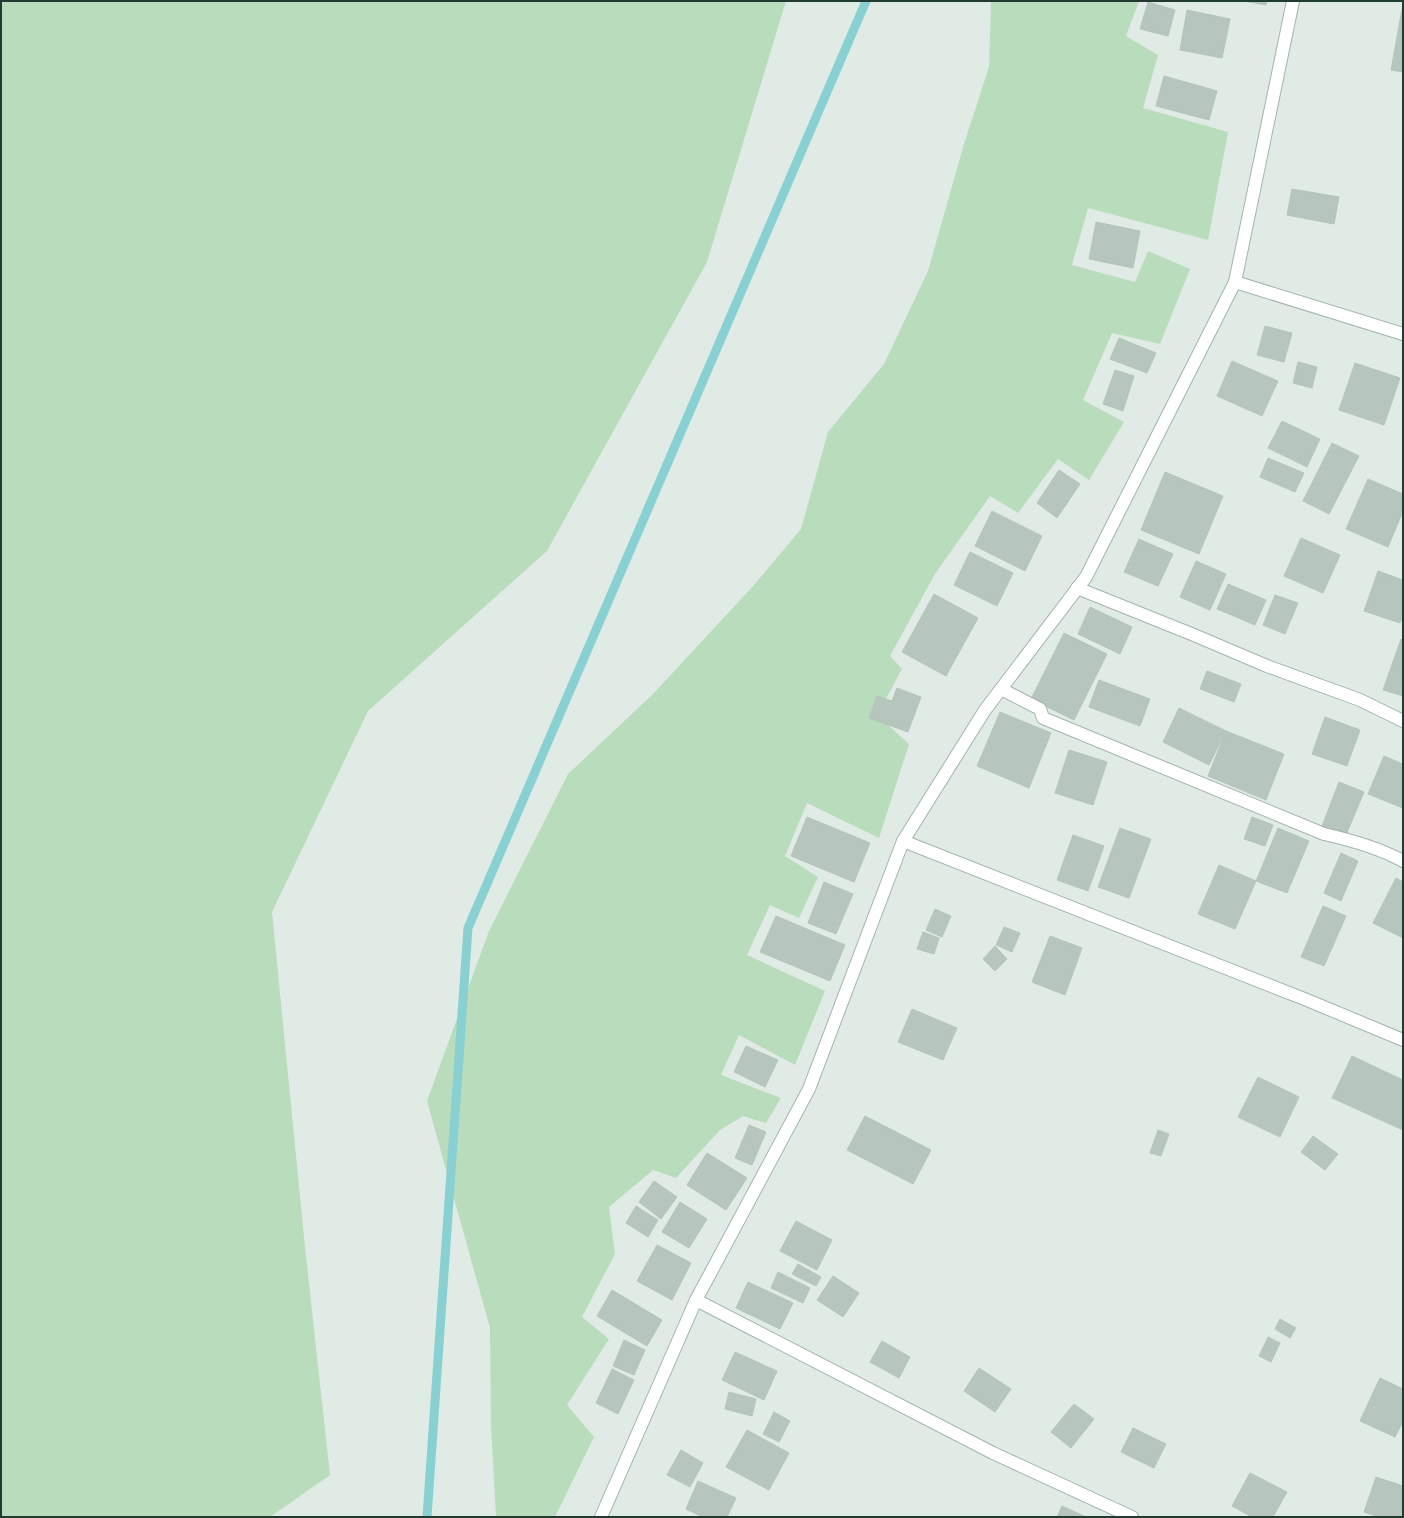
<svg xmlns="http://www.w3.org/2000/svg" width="1404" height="1518" font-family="Cabin,sans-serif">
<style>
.green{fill:#b9dcbd}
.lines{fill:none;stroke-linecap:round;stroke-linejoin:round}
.stream{stroke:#88d0d1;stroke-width:9}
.building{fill:#b6c6bd;stroke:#b3c5ba}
.minor-casing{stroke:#a3b3ab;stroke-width:14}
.minor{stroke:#fff;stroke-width:12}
</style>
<rect width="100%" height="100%" fill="#e0ebe5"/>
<g class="green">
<polygon points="1,1 786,1 707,262 547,551 368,711 272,912 305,1247 330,1475 270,1517 1,1517"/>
<polygon points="991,1 1139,1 1126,36 1158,55 1143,108 1228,132 1208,240 1088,208 1072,265 1135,282 1148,251 1190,269 1160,344 1112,333 1083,400 1124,422 1089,480 1058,459 1018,513 990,496 935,574 890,656 902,669 877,715 909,744 879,838 807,803 785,856 818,877 799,918 770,905 747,955 825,991 795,1065 739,1035 721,1075 781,1098 766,1123 743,1116 720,1130 676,1178 653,1170 609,1207 615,1254 582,1317 609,1339 567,1405 594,1437 555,1517 496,1517 491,1427 490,1328 427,1101 489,931 568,774 653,694 754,585 801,529 828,432 884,364 928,271 964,144 989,67"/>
</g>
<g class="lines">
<polyline class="stream" points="427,1517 468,928 866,1"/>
</g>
<g class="building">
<polygon points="1244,1 1267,1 1266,5"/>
<polygon points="1148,2 1175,10 1168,36 1140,29"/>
<polygon points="1403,4 1403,72 1391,70"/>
<polygon points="1187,10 1230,19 1222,58 1180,50"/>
<polygon points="1164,76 1217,91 1209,120 1156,106"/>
<polygon points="1292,189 1339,197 1334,224 1287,215"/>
<polygon points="1096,222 1140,231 1133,268 1089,259"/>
<polygon points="1265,326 1292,333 1284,362 1257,355"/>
<polygon points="1119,338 1156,353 1147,373 1110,359"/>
<polygon points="1232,361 1278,381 1262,416 1217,396"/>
<polygon points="1298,362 1317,367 1312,388 1293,383"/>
<polygon points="1355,363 1400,378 1384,425 1339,410"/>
<polygon points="1115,370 1134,376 1123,411 1103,404"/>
<polygon points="1282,421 1320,439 1307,467 1268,448"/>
<polygon points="1332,443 1359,456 1329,514 1303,501"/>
<polygon points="1268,458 1304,473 1295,492 1260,477"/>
<polygon points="1059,470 1080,484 1057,518 1037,503"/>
<polygon points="1165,472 1223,496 1199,554 1141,530"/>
<polygon points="1368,479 1403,494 1403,511 1388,547 1346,529"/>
<polygon points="992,511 1042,536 1025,571 975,546"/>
<polygon points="1301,538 1340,555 1323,593 1284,576"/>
<polygon points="1139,539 1173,554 1158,586 1124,572"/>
<polygon points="970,552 1013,573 997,606 954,585"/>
<polygon points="1196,561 1226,574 1210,610 1180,597"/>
<polygon points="1378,571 1403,580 1403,616 1400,623 1364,611"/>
<polygon points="1228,584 1266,600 1255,625 1217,609"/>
<polygon points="934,594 978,618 946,676 902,652"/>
<polygon points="1275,595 1298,603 1285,634 1263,625"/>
<polygon points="1090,607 1132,627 1120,654 1078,634"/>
<polygon points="1064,633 1107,654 1074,720 1031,699"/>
<polygon points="1401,639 1403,639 1403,696 1383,690"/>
<polygon points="1207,671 1241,684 1234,702 1200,689"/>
<polygon points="1099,680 1150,699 1140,726 1089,707"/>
<polygon points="897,688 921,697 908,732 869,718 877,696 892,701"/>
<polygon points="1179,708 1226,731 1209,765 1163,742"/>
<polygon points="1000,712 1051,733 1029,788 977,766"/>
<polygon points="1325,717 1360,730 1347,766 1312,754"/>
<polygon points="1226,731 1284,754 1266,800 1208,776"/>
<polygon points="1069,750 1107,762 1093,805 1055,793"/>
<polygon points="1384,756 1403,764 1403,808 1368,794"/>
<polygon points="1339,782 1364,792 1346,835 1322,826"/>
<polygon points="807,817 870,843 854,882 791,856"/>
<polygon points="1252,817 1273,825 1265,846 1244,839"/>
<polygon points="1120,828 1151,839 1129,898 1098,887"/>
<polygon points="1278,828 1309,841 1287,893 1256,881"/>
<polygon points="1073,835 1104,846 1088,891 1057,880"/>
<polygon points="1341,853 1358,861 1341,901 1324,893"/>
<polygon points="1219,865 1256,881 1235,929 1198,914"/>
<polygon points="1396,878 1403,882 1403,938 1373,923"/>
<polygon points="824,882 853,894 836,934 808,923"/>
<polygon points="1323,906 1346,916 1324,966 1301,957"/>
<polygon points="935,909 951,916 942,937 926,930"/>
<polygon points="776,916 845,945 830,981 760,952"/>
<polygon points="1004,927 1020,933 1012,952 996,945"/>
<polygon points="923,932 939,938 934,954 917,949"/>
<polygon points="1050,936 1082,948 1065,995 1032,982"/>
<polygon points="995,946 1007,959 995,971 983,959"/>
<polygon points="912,1009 957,1028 943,1060 898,1042"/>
<polygon points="746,1046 778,1060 765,1087 734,1072"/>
<polygon points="1352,1056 1403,1080 1403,1130 1332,1098"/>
<polygon points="1258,1077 1299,1097 1280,1137 1238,1117"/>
<polygon points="865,1116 931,1150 913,1184 847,1150"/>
<polygon points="749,1125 766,1132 752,1165 735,1158"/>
<polygon points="1158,1130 1169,1134 1161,1156 1150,1153"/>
<polygon points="1313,1136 1338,1154 1325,1170 1301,1152"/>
<polygon points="707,1153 747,1178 726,1210 687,1185"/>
<polygon points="654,1181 677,1197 661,1219 639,1202"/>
<polygon points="680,1202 707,1219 689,1248 662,1232"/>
<polygon points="636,1206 658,1220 648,1237 626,1223"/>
<polygon points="796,1221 832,1240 817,1270 780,1251"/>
<polygon points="657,1245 691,1263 672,1300 637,1281"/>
<polygon points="798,1264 821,1277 816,1286 792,1274"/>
<polygon points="778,1272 810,1288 803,1303 771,1288"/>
<polygon points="833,1276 859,1293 843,1317 817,1300"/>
<polygon points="748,1282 793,1303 780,1329 736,1308"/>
<polygon points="612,1290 662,1320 647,1346 597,1316"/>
<polygon points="1280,1319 1296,1328 1290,1338 1275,1329"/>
<polygon points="1268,1337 1280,1343 1271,1362 1259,1356"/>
<polygon points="624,1340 645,1350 634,1375 613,1366"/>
<polygon points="882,1341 910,1357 899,1378 870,1362"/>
<polygon points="735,1352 777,1371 764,1400 722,1380"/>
<polygon points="979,1368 1011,1389 995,1412 964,1391"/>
<polygon points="612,1369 634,1380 618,1414 596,1403"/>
<polygon points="1380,1378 1403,1389 1403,1421 1395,1437 1360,1421"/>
<polygon points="729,1392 756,1399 752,1416 725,1409"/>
<polygon points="1074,1404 1094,1419 1071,1448 1051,1432"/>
<polygon points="774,1412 790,1421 779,1442 763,1434"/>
<polygon points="1133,1428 1166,1444 1154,1468 1121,1452"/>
<polygon points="747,1430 789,1453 769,1490 726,1467"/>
<polygon points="681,1450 703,1463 690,1487 667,1475"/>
<polygon points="1250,1473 1287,1492 1273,1517 1252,1517 1232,1506"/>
<polygon points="1376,1477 1403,1486 1403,1517 1379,1517 1364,1512"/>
<polygon points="698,1481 736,1498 727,1517 703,1517 686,1509"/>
<polygon points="1062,1506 1086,1517 1057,1517"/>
</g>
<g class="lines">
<defs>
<g id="minor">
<polyline points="1235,282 1403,334"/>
<polyline points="1077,588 1194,635 1267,666 1360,700 1403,721"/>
<path d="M1001 689 1040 709 1043 718 1324 834C1351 840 1379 848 1403 861"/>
<polyline points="903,841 1307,1000 1403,1040"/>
<polyline points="696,1300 993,1453 1132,1517"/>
<polyline points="601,1517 696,1300 809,1089 903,841 985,710 1086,577 1235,282 1293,1"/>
</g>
</defs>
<use href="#minor" class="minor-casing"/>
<use href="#minor" class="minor"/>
</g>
<rect width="1404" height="1518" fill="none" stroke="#213b30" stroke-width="4"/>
</svg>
